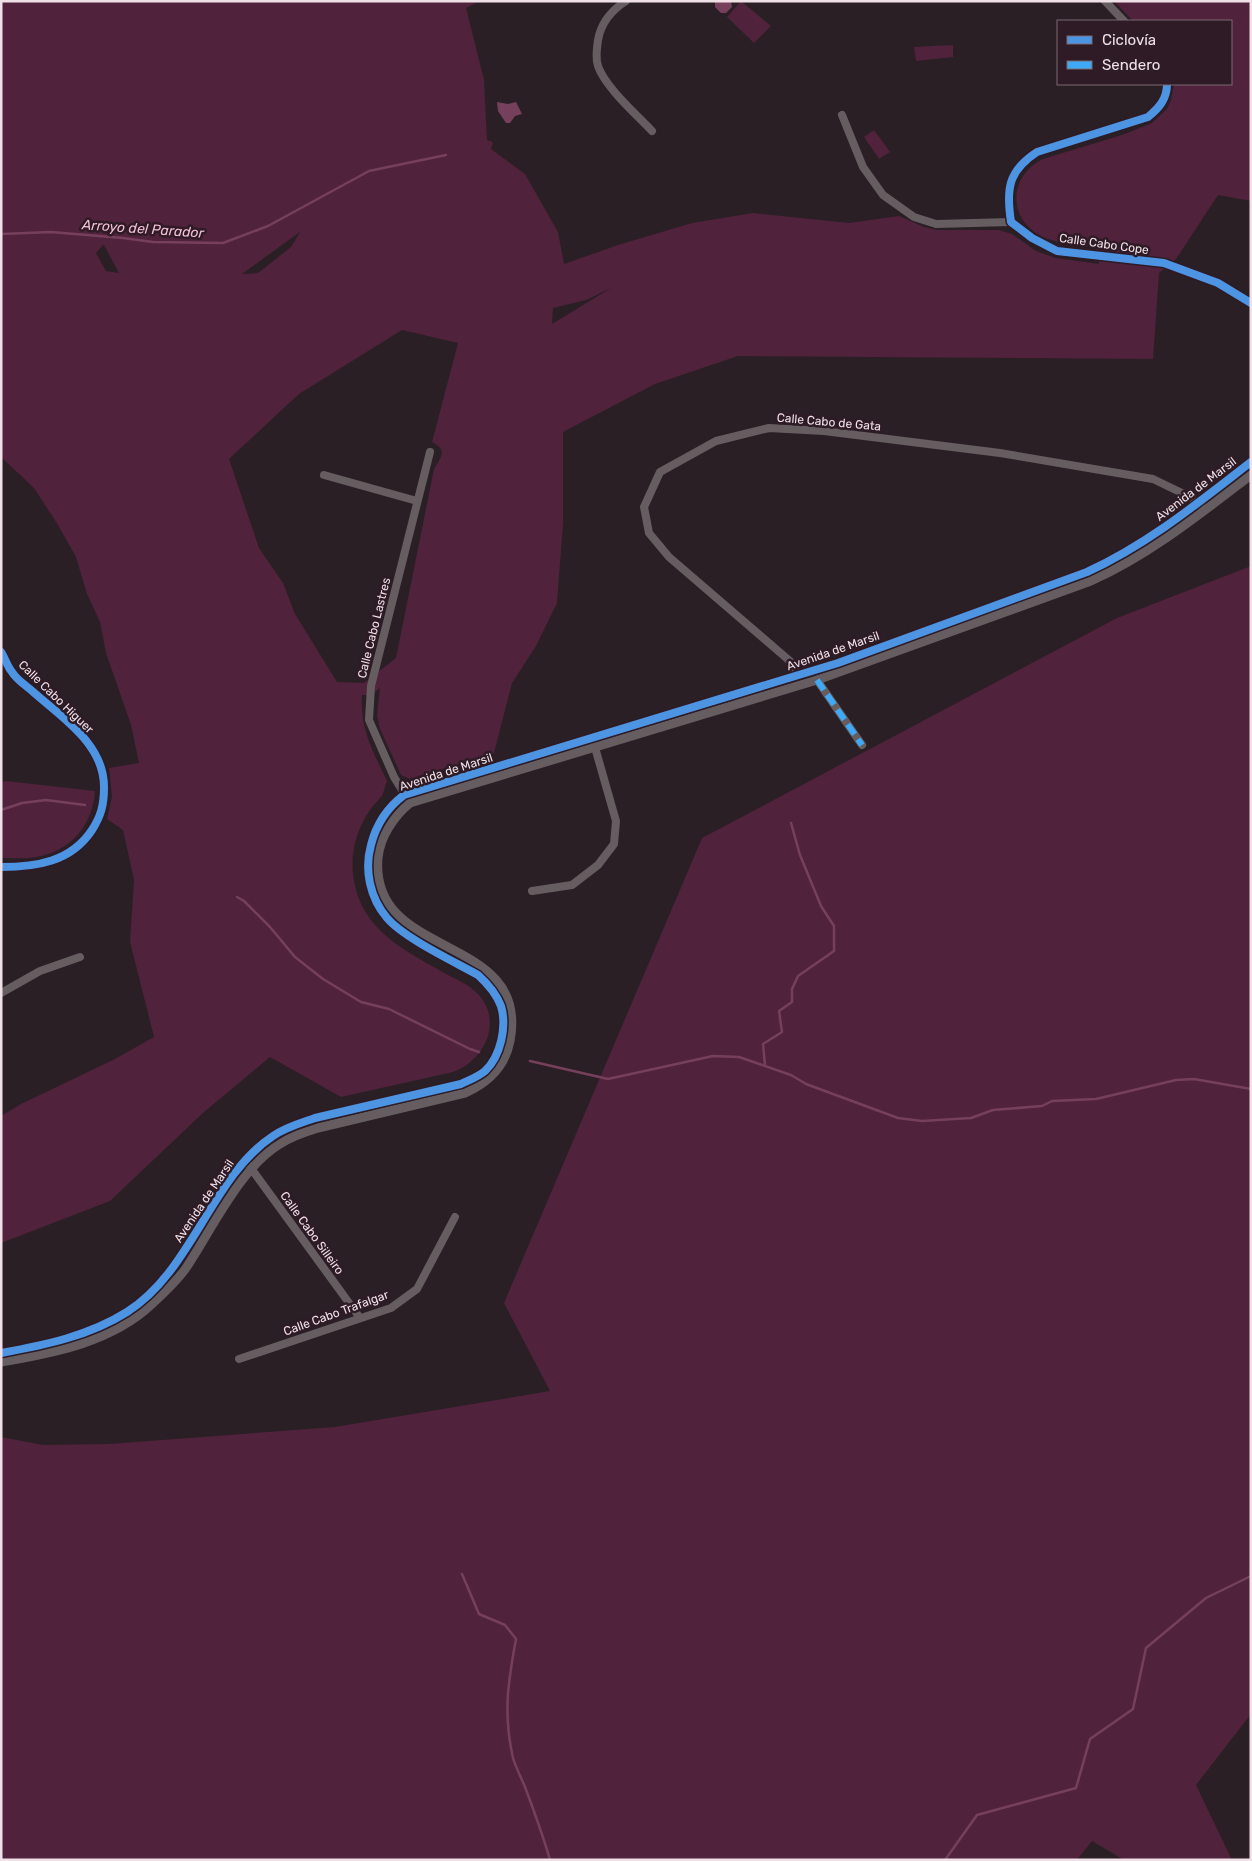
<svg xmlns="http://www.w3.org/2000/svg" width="1252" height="1861" font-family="Rubik,sans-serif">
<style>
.green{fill:#50223b;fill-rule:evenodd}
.water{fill:#76405c}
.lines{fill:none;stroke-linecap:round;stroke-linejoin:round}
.stream{stroke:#76405c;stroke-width:2.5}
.minor{stroke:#665d61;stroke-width:8}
.tertiary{stroke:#665d61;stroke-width:9}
.quiet{stroke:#3fa9f5;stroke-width:6;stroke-dasharray:12 6;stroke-linecap:butt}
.cycleway-casing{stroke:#2e1b25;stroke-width:11}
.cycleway{stroke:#4d94e3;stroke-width:8}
.labels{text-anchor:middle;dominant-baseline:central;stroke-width:5;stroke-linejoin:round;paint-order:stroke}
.street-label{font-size:12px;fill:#efe1e7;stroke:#2e1b25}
.water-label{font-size:14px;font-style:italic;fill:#f6bfd9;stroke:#2e1b25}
</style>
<rect width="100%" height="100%" fill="#2a1f25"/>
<g class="green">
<path d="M1 1H480L466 8 484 80 487 140 493 142 491 149 525 174 558 232 564 264 618 245 692 223 753 213 849 223 899 216 924 227 937 230H999L1012 234 1036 251 1044 254 1056 258 1099 264 1096 247C1079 245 1060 244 1043 237 1007 220 1008 176 1043 159L1125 134 1152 123 1167 109 1171 100 1174 84H1231V21H1133L1114 1H1251V201L1218 195 1176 259 1159 273 1153 359 738 356 655 384 563 432V524L557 603 536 646 512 683 494 753 410 779 401 775 380 729 377 715 380 688 371 695H362C360 730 373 751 387 781 385 786 384 791 382 796 378 801 373 805 370 810 354 833 349 860 355 886 366 934 410 953 448 975 458 980 469 985 477 993 504 1020 485 1061 453 1072L341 1097 270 1057 204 1112 110 1201 1 1243V1116L21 1104 115 1059 154 1037 130 942 134 880 123 830 107 819 112 797 109 768 139 763 131 725 106 653 100 622 87 594 76 557 58 525 34 488 1 457ZM300 232 291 247 258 273 242 274ZM103 245H104L119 273 106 271 96 253ZM611 288 552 324 553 308 586 300ZM402 330 458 343 432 442C448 450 441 457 434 469L396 658 364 683 337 682 295 614 283 583 259 548 229 459 299 394Z"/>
<polygon points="741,1 771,26 754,43 727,17"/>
<polygon points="953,45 953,57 916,61 914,47"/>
<polygon points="874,130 890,152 879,159 864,137"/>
<polygon points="1251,566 1251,1714 1196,1785 1232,1860 1124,1860 1092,1841 1077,1860 1,1860 1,1437 43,1445 109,1444 335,1427 550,1391 504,1303 702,838 1117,618"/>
<path d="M6 781 95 791C93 825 70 852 36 857 25 859 13 858 1 858V782Z"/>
</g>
<g class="water">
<polygon points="715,1 731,1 732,7 726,13 721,13 715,7"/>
<polygon points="497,102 508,104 516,102 522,114 515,116 510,123 506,123 498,111"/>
</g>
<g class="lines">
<g class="stream">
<polyline points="1,234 51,232 123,238 153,242 223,243 268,226 369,171 446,155"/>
<polyline points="1,810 22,803 46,800 85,805"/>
<polyline points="237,897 244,901 270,927 295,957 323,979 361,1002 389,1009 470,1049 479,1052"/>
<polyline points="530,1061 608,1079 713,1056 739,1057 791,1075 806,1084 898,1118 922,1121 971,1118 993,1110 1042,1106 1052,1101 1096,1099 1176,1080 1194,1079 1251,1089"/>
<polyline points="765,1066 763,1044 782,1032 779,1011 792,1002 792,989 798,976 834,951 834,926 821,906 800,855 791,823"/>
<path d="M462 1574 479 1614 505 1625 516 1639C508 1682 503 1714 513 1758 516 1768 521 1777 525 1787 534 1811 543 1835 550 1860"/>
<polyline points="945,1860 977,1815 1076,1788 1090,1739 1133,1709 1146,1648 1206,1598 1251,1576"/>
</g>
<g class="minor">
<path d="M626 1C612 10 601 23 598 40 597 49 595 57 598 66 605 87 637 115 652 131"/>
<polyline points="1105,1 1124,21"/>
<path d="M1167 84C1167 99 1159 108 1148 117L1037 152C1008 171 1006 189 1011 222L1032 238 1057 251 1164 263 1218 283 1251 303"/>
<polyline points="842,115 863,167 883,195 914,217 936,224 1011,222"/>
<polyline points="324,475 417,501"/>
<path d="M1 652C5 658 7 666 12 672 16 679 25 685 31 690 61 717 104 743 104 787 104 805 101 816 92 830 71 862 36 867 1 867"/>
<polyline points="798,675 791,662 669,557 649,533 644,507 660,472 716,441 769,428 824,431 1000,453 1153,479 1184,494 1201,506"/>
<polyline points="817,680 862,745"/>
<polyline points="410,803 394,777 369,720 371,686 430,452"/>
<polyline points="532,891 572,885 598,865 614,844 616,821 594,744"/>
<polyline points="1,993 40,971 80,957"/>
<polyline points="245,1160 360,1318"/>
<polyline points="239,1359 391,1308 417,1289 455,1217"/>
</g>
<g class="tertiary">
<path d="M1 1353C45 1345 89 1336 127 1312 193 1270 211 1177 273 1136 286 1127 301 1123 315 1118L461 1084C469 1080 478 1077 485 1071 501 1056 507 1026 501 1006 496 993 488 984 478 975 453 961 404 938 387 918 370 898 364 870 371 845 376 825 388 807 404 795L838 663 1087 572C1148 544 1198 503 1251 462"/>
<path d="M1 1362C54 1353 112 1342 152 1304 164 1293 177 1281 186 1268 212 1229 240 1168 280 1144 292 1136 305 1132 318 1128L465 1093C488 1083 505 1067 510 1041 531 932 369 961 378 858 380 837 394 816 410 803L817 680 1091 581C1149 555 1200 514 1251 475"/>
</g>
<polyline class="quiet" points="817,680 862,745"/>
<defs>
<g id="cycleway">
<path d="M1167 84C1167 99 1159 108 1148 117L1037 152C1008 171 1006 189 1011 222L1032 238 1057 251 1164 263 1218 283 1251 303"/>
<path d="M1 652C5 658 7 666 12 672 16 679 25 685 31 690 61 717 104 743 104 787 104 805 101 816 92 830 71 862 36 867 1 867"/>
<path d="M1 1353C45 1345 89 1336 127 1312 193 1270 211 1177 273 1136 286 1127 301 1123 315 1118L461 1084C469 1080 478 1077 485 1071 501 1056 507 1026 501 1006 496 993 488 984 478 975 453 961 404 938 387 918 370 898 364 870 371 845 376 825 388 807 404 795L838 663 1087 572C1148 544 1198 503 1251 462"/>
</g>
</defs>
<use href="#cycleway" class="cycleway-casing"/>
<use href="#cycleway" class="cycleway"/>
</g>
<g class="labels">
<g class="street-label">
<text transform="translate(1104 244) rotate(8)">Calle Cabo Cope</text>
<text transform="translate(829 422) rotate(5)">Calle Cabo de Gata</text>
<text transform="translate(1196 489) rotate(-37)">Avenida de Marsil</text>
<text transform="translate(374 628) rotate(-76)">Calle Cabo Lastres</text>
<text transform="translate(833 651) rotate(-19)">Avenida de Marsil</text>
<text transform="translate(56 697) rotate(44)">Calle Cabo Higuer</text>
<text transform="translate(446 772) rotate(-18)">Avenida de Marsil</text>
<text transform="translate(204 1201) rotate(-56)">Avenida de Marsil</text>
<text transform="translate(312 1233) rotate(54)">Calle Cabo Silleiro</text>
<text transform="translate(336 1313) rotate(-20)">Calle Cabo Trafalgar</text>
</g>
<g class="water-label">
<text transform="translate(143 229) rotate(4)">Arroyo del Parador</text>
</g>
</g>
<rect width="1252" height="1861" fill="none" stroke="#efe1e7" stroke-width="5"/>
<rect x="1057" y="20" width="175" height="65" fill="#2e1b25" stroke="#7b6a73"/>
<rect x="1067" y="36" width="25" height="8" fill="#4d94e3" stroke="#7b6a73"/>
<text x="1102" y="45" font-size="15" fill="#efe1e7">Ciclovía</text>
<rect x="1067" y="61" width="25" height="8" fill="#3fa9f5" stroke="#7b6a73"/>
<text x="1102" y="70" font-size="15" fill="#efe1e7">Sendero</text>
</svg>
